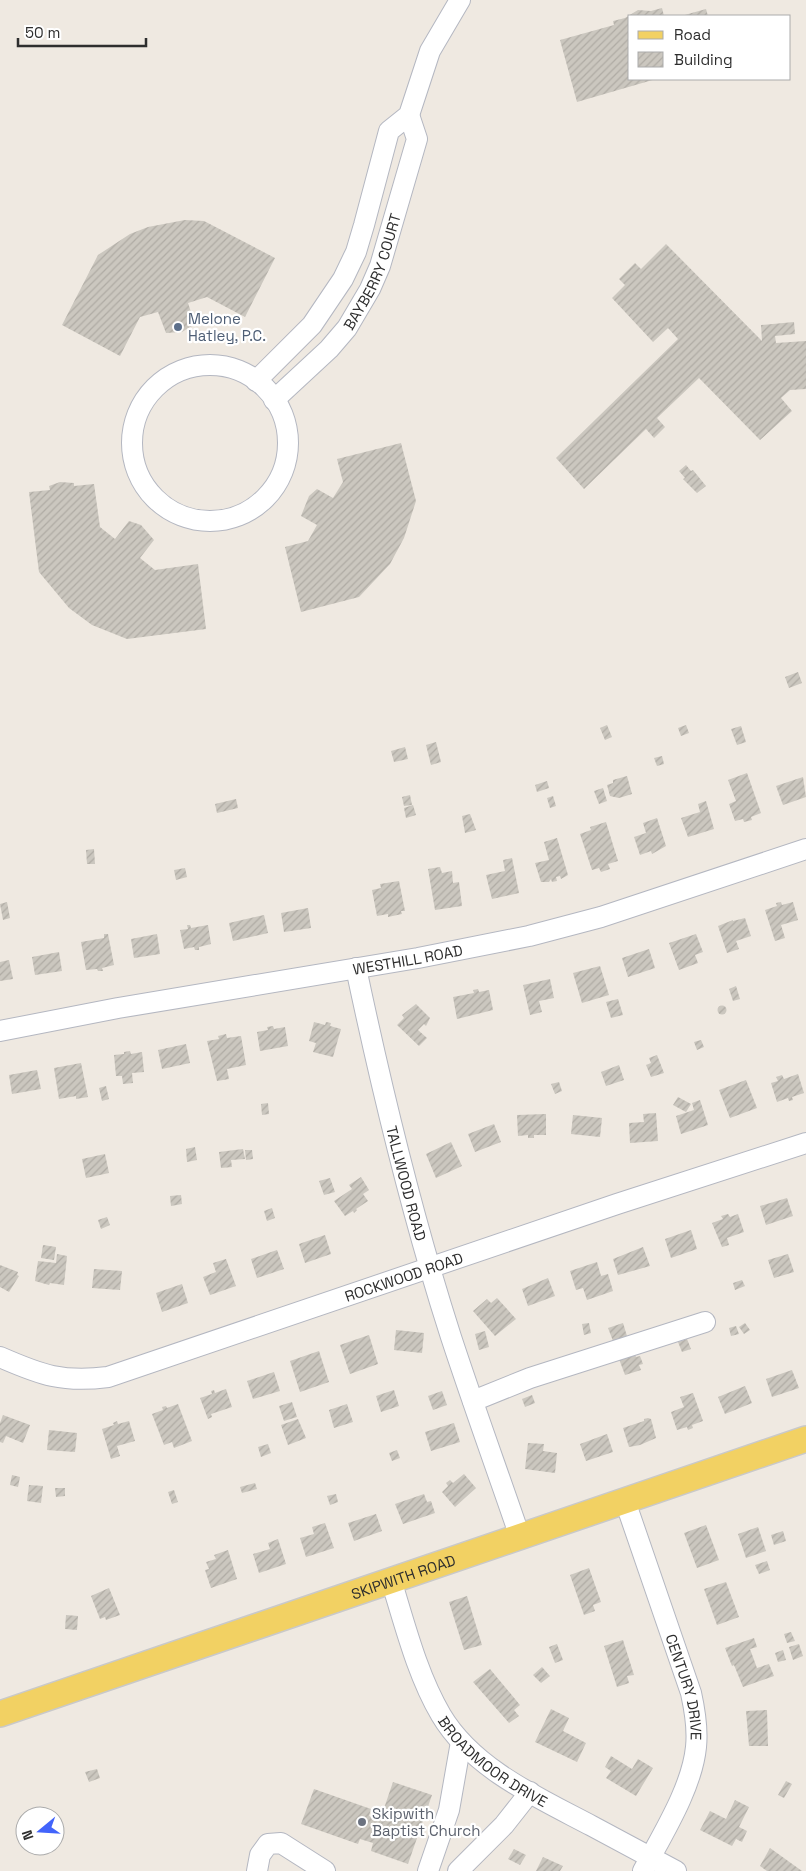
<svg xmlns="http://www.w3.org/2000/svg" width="806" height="1871" font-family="'Space Grotesk',sans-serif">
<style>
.building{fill:url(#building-hatch)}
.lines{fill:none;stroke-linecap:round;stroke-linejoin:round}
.minor-casing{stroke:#b4b7c1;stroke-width:22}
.major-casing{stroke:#c9c9c9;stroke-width:28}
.minor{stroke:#fff;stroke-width:20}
.major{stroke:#f2d163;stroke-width:25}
.service-dot{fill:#5c6f8a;stroke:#fff;stroke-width:2}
.worship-dot{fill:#6b7280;stroke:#fff;stroke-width:2}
.labels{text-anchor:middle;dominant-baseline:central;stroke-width:4.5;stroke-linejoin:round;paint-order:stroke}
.street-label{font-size:15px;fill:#2e2e2e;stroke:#fff}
.service-label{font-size:15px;fill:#4e5e75;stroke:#fff;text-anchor:start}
.worship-label{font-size:15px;fill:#5b616d;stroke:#fff;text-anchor:start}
</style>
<defs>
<pattern id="building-hatch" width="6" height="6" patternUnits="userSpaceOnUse" patternTransform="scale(1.25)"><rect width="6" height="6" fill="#cbc7bf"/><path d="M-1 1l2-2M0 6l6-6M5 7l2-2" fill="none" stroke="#afaba4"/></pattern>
</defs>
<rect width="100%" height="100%" fill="#efe9e1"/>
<g class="building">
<polygon points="662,8 664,16 630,16 630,79 656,79 577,102 560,40 614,25 613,21 625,18 638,10 651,11"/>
<polygon points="706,9 708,16 681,16"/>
<polygon points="185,220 204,221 275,258 245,317 207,297 188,303 195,324 182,332 166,333 158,312 140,317 120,356 62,325 98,255 130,234 148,227"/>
<polygon points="666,244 762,341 761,325 794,322 795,334 775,336 776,343 806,341 806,389 790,390 781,398 792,411 760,440 699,378 657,418 665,427 654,438 646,429 584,489 556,458 678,339 668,328 653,342 612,298 625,285 619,279 635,263 641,269"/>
<polygon points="401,443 416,501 404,538 390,564 359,597 301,612 285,547 308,541 317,525 301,516 309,496 317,489 333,498 343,482 337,459"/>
<polygon points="686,465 691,471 693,470 706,486 697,493 683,479 685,478 679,471"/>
<polygon points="60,482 74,483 74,486 94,484 100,527 115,539 129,521 141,525 154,540 140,558 155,570 198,564 206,629 127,639 92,625 69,608 39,572 29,492 50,490 49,486"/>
<polygon points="798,672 802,683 789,688 785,677"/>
<polygon points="607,725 612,737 605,740 600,728"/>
<polygon points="686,725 689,733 681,736 678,728"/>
<polygon points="741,726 746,742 737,745 731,729"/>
<polygon points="436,742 441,762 431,765 426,745"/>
<polygon points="405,747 408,759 394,762 391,751"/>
<polygon points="662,756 664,764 657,766 654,758"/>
<polygon points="747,773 761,813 751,817 752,820 744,822 743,819 735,821 729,804 736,801 728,780"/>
<polygon points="627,776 632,794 619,798 610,796 607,785 613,783 613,780"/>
<polygon points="803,777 806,797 783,805 776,786"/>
<polygon points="547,781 549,788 537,792 535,785"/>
<polygon points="603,788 607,801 599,804 594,791"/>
<polygon points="410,795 412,805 404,806 402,797"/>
<polygon points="553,796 556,806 550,808 547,798"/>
<polygon points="236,799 238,808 217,813 215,804"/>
<polygon points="706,801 714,829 688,837 681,818 700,812 698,804"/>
<polygon points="413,805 416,815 406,818 404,808"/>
<polygon points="470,814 476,830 465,833 462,816"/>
<polygon points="657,818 666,846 652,854 651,851 640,855 634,837 646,833 643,823"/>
<polygon points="606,822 618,861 608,864 610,869 601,872 599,868 592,870 580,834 591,830 590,827"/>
<polygon points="557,838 568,875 561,879 560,876 556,877 557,881 552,882 551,879 549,882 541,882 535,863 549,860 544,842"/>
<polygon points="94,849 95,864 87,864 86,850"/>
<polygon points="512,858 519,893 492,899 486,875 505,871 503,860"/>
<polygon points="440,867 442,873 452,871 453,883 459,882 462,906 435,910 428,869"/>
<polygon points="185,868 187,877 176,880 174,870"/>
<polygon points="399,881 405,911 401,911 402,914 388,917 388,914 377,916 372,890 381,888 380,884"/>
<polygon points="7,902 10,918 3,920 0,904"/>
<polygon points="781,902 782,905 793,902 798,920 781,925 785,938 775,941 765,910 777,906 776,903"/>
<polygon points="308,908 311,928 284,932 281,913"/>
<polygon points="264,915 268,933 233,941 229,923"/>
<polygon points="745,918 751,936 736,941 739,949 727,953 718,926 733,920 733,921"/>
<polygon points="187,925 190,925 191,928 208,925 211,944 199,947 199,950 195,950 194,947 184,949 180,930 188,929"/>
<polygon points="104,934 108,934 114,965 102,968 103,971 98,971 97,969 86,970 81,942 104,938"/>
<polygon points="157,934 160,954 134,958 131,939"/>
<polygon points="696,934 703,952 695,955 698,963 679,970 669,943"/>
<polygon points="649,949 655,968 628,977 622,958"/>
<polygon points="59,952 62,971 35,975 32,957"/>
<polygon points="9,960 13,979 0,981 0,962"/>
<polygon points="600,966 609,995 582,1003 573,973"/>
<polygon points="550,979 554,998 539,1001 542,1012 530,1015 523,985"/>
<polygon points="736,986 740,999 733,1001 729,989"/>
<polygon points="478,989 479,992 489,990 493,1010 457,1019 453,997 474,993 473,990"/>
<polygon points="618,999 623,1015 611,1018 606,1002"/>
<polygon points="416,1004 430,1018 426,1026 424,1024 418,1030 427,1038 419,1046 397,1025 404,1018 402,1015"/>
<circle cx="722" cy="1010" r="4.5"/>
<polygon points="314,1022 325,1025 326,1022 331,1023 330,1026 341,1029 333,1057 313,1052 316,1043 309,1041"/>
<polygon points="273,1026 274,1029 285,1027 288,1046 260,1051 257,1032 268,1030 267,1027"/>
<polygon points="226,1034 227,1038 241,1036 246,1065 227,1069 229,1079 217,1081 207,1041 219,1039 218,1036"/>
<polygon points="701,1040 704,1047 697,1050 694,1042"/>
<polygon points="186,1044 190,1063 162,1069 158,1050"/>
<polygon points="130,1051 131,1054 142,1052 144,1072 132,1073 133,1083 123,1084 122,1076 116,1076 114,1055 124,1054 124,1052"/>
<polygon points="657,1055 664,1073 651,1077 646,1065 651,1063 649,1058"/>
<polygon points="81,1063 88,1097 76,1099 76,1096 59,1099 54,1068"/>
<polygon points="619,1065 624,1080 606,1086 601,1072"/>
<polygon points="37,1070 41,1089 12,1094 9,1075"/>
<polygon points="798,1074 804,1093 792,1097 793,1100 789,1101 788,1098 777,1102 771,1083 778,1081 776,1077 782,1075 784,1079"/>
<polygon points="746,1080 757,1108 730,1118 719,1090"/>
<polygon points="559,1082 562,1091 555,1094 551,1084"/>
<polygon points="106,1086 109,1099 102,1101 99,1088"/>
<polygon points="678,1097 691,1104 686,1112 673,1105"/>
<polygon points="700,1100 708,1125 681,1134 676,1116 694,1110 692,1103"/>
<polygon points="268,1103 269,1114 262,1115 261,1104"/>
<polygon points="656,1113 658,1141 630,1143 629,1123 644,1122 643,1114"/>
<polygon points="546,1114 546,1135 534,1135 534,1138 528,1138 528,1135 518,1136 517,1115"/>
<polygon points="573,1115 602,1118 600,1137 571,1134"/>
<polygon points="494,1124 501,1142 475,1152 468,1134"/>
<polygon points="451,1142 462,1166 436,1178 426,1154"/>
<polygon points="195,1147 197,1160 187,1162 186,1149"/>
<polygon points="243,1149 245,1159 231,1160 232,1167 221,1168 219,1152"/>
<polygon points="245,1150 252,1150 253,1159 246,1160"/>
<polygon points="105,1154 109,1173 86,1178 82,1159"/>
<polygon points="361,1177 369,1190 363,1194 368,1201 356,1209 357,1210 354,1213 353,1211 345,1216 334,1201 352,1189 349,1185"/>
<polygon points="330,1178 335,1192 324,1195 319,1181"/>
<polygon points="181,1195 182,1204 171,1206 170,1196"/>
<polygon points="787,1198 793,1216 766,1225 760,1206"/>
<polygon points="272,1208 275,1218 267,1221 264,1211"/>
<polygon points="728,1214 730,1217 738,1214 744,1232 727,1238 729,1245 722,1247 712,1223 723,1219 721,1216"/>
<polygon points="107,1217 110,1225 101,1229 98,1220"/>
<polygon points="691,1230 697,1249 671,1258 665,1239"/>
<polygon points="325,1235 331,1254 305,1263 299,1244"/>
<polygon points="43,1245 56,1247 54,1260 41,1258"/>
<polygon points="643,1247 650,1266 618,1275 613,1259"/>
<polygon points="277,1250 284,1269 257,1278 251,1259"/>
<polygon points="57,1254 67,1256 64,1285 50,1283 49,1285 35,1281 38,1261 56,1263"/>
<polygon points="788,1254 794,1272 774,1278 768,1260"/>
<polygon points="226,1259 236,1286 210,1295 203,1277 216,1272 213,1263"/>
<polygon points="597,1262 601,1276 608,1274 613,1291 587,1300 583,1288 576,1290 570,1271"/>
<polygon points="0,1265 18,1272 17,1275 19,1276 9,1292 0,1287"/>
<polygon points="94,1269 122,1271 120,1290 92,1288"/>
<polygon points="548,1278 555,1296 528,1306 522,1289"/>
<polygon points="742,1280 745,1286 735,1290 733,1283"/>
<polygon points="182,1284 188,1303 162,1312 156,1293"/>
<polygon points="497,1298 516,1319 495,1336 473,1311 487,1299 491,1303"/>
<polygon points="589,1323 591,1333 584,1335 582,1324"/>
<polygon points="623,1323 627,1336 613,1341 608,1328"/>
<polygon points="745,1323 750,1330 744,1334 739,1327"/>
<polygon points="736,1326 739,1334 731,1336 729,1328"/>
<polygon points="396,1330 424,1333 422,1353 394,1350"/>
<polygon points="485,1331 489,1347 479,1350 475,1334"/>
<polygon points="369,1335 378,1364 350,1374 340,1345"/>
<polygon points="687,1339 691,1349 682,1352 678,1342"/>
<polygon points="319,1351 329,1382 300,1392 290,1361"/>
<polygon points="635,1354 636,1357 640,1356 643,1364 639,1365 641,1370 625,1375 619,1359"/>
<polygon points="792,1370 799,1388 772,1397 766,1379"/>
<polygon points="274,1372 280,1391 253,1399 247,1381"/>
<polygon points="745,1386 752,1403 725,1414 718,1397"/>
<polygon points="226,1389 232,1407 211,1414 212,1417 208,1419 200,1398 212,1394 211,1391 214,1390 215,1393"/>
<polygon points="394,1390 399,1406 381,1412 376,1396"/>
<polygon points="442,1391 447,1405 433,1410 428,1396"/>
<polygon points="693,1393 703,1421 692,1425 693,1428 688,1430 687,1427 677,1430 671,1412 684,1407 680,1397"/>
<polygon points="532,1395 535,1403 525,1407 522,1399"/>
<polygon points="292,1402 297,1417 284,1421 279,1406"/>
<polygon points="178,1404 192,1441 174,1448 172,1442 164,1445 152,1414 163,1410 162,1407 166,1406 167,1408"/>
<polygon points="347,1404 353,1422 334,1428 329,1410"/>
<polygon points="3,1415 30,1425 23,1443 6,1436 3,1443 0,1442 0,1423"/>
<polygon points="648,1418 651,1419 656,1438 640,1445 629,1447 623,1428 644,1421 644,1419"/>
<polygon points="298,1419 306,1438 288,1445 281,1425"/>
<polygon points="117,1421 118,1424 129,1421 135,1441 117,1446 120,1456 111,1459 102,1429 114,1425 113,1423"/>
<polygon points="454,1423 460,1442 431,1451 425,1432"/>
<polygon points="49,1430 77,1433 75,1452 47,1450"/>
<polygon points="607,1434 613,1452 586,1461 580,1444"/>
<polygon points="528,1443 544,1444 543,1451 557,1453 555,1473 525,1469"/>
<polygon points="268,1444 271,1453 261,1457 258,1447"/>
<polygon points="397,1450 400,1458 392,1461 389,1453"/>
<polygon points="464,1474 476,1488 455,1507 442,1492 448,1486 446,1483 450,1480 453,1483"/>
<polygon points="12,1475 20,1477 18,1487 10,1485"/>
<polygon points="255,1483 257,1489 242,1493 240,1487"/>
<polygon points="29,1485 43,1486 41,1503 27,1501"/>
<polygon points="55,1488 65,1488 65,1496 56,1497"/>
<polygon points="174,1490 178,1502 172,1504 168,1492"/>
<polygon points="336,1494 338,1502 330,1505 327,1496"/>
<polygon points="424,1494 427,1502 431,1501 435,1513 403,1524 395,1504"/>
<polygon points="376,1514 382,1531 354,1541 348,1523"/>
<polygon points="325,1523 334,1548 306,1557 300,1538 314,1534 312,1527"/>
<polygon points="706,1525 719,1560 697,1568 684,1533"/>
<polygon points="758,1527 766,1551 746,1558 738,1534"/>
<polygon points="783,1531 786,1541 774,1545 771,1535"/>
<polygon points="278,1539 286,1564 259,1573 253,1554 270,1549 268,1543"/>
<polygon points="228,1550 237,1579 211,1588 205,1570 209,1569 206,1562 216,1559 214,1555"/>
<polygon points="767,1561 770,1570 759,1574 755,1565"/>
<polygon points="589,1568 601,1602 593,1605 595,1611 584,1615 570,1575"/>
<polygon points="726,1582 739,1617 717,1625 704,1589"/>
<polygon points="109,1588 120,1615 106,1620 105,1617 100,1619 91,1596"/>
<polygon points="467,1596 482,1645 464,1650 449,1602"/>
<polygon points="66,1615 78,1616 77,1630 65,1629"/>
<polygon points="791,1632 795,1641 787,1643 784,1634"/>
<polygon points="754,1638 757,1647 750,1649 757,1668 769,1664 774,1676 743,1687 734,1665 732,1666 725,1648"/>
<polygon points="623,1640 634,1675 627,1676 629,1683 617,1687 604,1646"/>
<polygon points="557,1644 563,1660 555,1663 549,1647"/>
<polygon points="799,1644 803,1656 793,1660 789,1647"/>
<polygon points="783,1650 786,1660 778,1662 775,1653"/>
<polygon points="542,1667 550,1676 541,1683 533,1675"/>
<polygon points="490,1669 520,1705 514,1710 519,1716 509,1723 473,1682"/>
<polygon points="551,1709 569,1718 563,1731 586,1743 577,1762 535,1742"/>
<polygon points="767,1710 768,1746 749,1746 746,1711"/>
<polygon points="611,1756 632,1769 638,1759 653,1768 636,1796 606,1778 611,1771 605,1767"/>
<polygon points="97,1769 100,1778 89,1782 85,1772"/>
<polygon points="786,1781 792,1784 784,1798 778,1795"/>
<polygon points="393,1782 432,1795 408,1864 371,1851 373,1843 360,1839 358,1844 301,1824 314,1789 371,1809 369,1816 380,1820"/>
<polygon points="735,1800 749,1807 739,1827 747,1831 742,1842 736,1839 732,1846 700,1830 710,1811 726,1819"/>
<polygon points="770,1848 802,1871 767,1871 760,1866"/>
<polygon points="514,1849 526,1855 520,1865 508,1859"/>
<polygon points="543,1857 563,1866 560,1871 536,1871"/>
</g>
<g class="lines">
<defs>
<g id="minor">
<circle cx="210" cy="443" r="78"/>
<polyline points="256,381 312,325 343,279 356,252 364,225 389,131 409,115 430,51 460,0"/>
<path id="s1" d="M274 400 329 349 347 328 370 289 380 266 417 139 409 115"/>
<path id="s2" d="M356 968C382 1091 412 1216 451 1337 473 1404 497 1470 520 1537"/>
<path id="s3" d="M0 1031 118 1008 418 958 529 936 601 917 806 849"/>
<path id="s4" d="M0 1357C41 1375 63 1383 108 1377L617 1204 806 1143"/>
<polyline points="473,1401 530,1378 705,1322"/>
<path id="s5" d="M625 1501 691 1693C695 1711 698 1728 696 1747 692 1788 662 1835 643 1871"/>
<path id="s6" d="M391 1580C405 1625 417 1674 441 1715 473 1769 539 1798 592 1826 620 1841 648 1856 676 1871"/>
<polyline points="257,1871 260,1855 268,1844 281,1843 325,1871"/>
<polyline points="428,1871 449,1810 461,1742"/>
<polyline points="458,1871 504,1825 530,1792"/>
</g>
<g id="major">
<path id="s7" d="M0 1714 806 1439"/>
</g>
</defs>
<use href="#minor" class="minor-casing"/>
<use href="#major" class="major-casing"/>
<use href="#minor" class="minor"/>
<use href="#major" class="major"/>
</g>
<circle class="service-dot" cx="178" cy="327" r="5"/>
<circle class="worship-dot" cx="362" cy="1822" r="5"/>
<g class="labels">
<g class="street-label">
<text stroke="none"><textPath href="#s1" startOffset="165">BAYBERRY COURT</textPath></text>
<text stroke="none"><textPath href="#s3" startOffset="414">WESTHILL ROAD</textPath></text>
<text stroke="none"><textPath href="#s2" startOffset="221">TALLWOOD ROAD</textPath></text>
<text stroke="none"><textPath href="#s4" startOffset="424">ROCKWOOD ROAD</textPath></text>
<text stroke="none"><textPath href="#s7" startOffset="426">SKIPWITH ROAD</textPath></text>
<text stroke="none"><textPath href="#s5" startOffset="196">CENTURY DRIVE</textPath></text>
<text stroke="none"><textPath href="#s6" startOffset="215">BROADMOOR DRIVE</textPath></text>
</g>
<g class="service-label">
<text x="188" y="318">Melone<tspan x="188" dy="17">Hatley, P.C.</tspan></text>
</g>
<g class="worship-label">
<text x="372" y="1813">Skipwith<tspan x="372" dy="17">Baptist Church</tspan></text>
</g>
</g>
<rect x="628" y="15" width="162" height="65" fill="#ffffff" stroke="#ababab"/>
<rect x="638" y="31" width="25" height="8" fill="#f2d163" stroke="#ababab"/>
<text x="674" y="40" font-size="15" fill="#2e2e2e">Road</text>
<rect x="638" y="52" width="25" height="15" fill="url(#building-hatch)" stroke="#ababab"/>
<text x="674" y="65" font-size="15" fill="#2e2e2e">Building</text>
<g transform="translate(40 1831) rotate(252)"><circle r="24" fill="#ffffff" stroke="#ababab"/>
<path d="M0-4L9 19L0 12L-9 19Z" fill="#4264fb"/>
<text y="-8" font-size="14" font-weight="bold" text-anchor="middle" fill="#2e2e2e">N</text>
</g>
<path d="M18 38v8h128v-8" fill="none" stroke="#2e2e2e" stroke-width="2.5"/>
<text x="25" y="38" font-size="15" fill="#2e2e2e" stroke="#ffffff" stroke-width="4" paint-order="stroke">50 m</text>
</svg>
